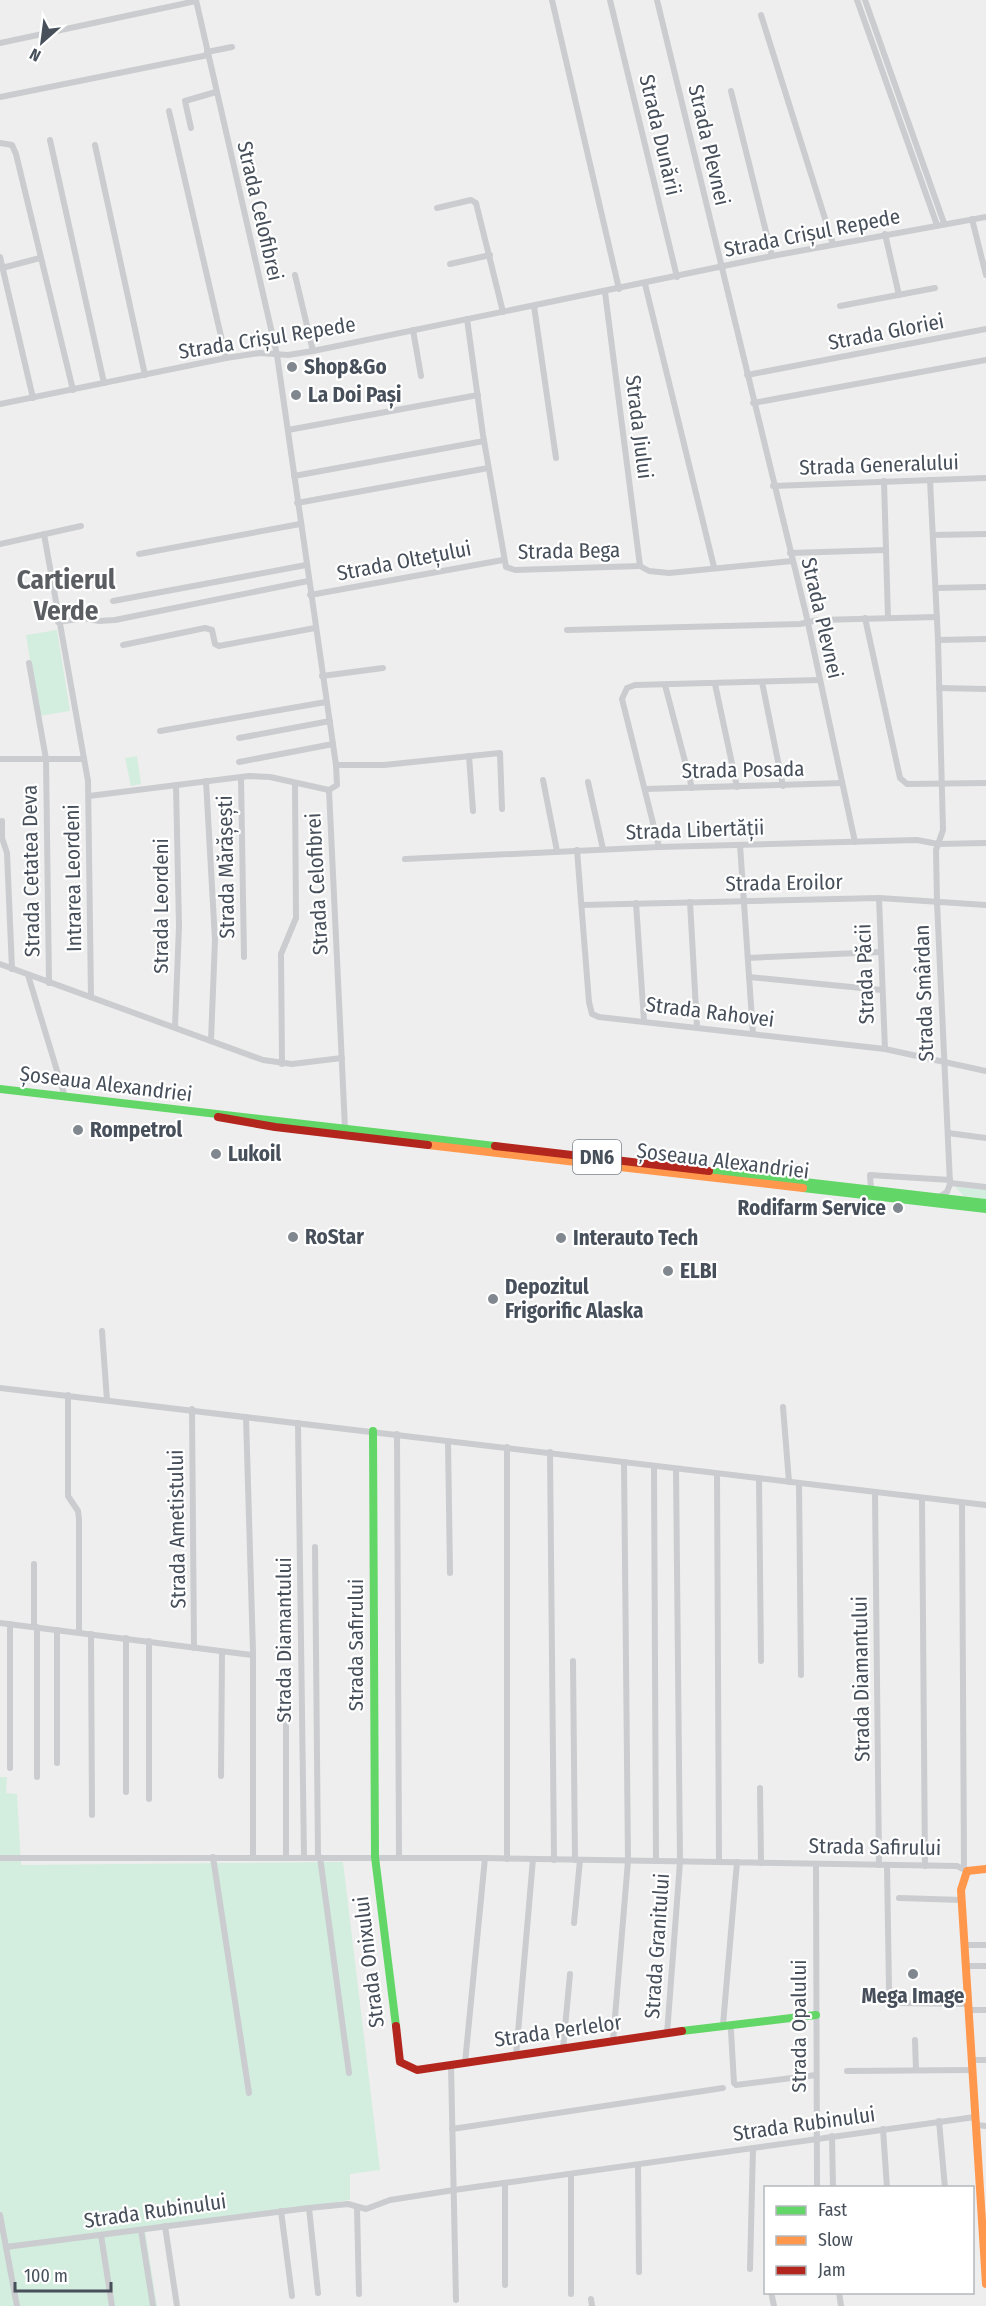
<svg xmlns="http://www.w3.org/2000/svg" width="986" height="2306" font-family="'Fira Sans Condensed',sans-serif">
<style>
.green{fill:#d3eddf}
.lines{fill:none;stroke-linecap:round;stroke-linejoin:round}
.street{stroke:#cacccf;stroke-width:6}
.fast{stroke:#63d668;stroke-width:8}
.slow{stroke:#ff974d;stroke-width:8}
.jam{stroke:#b3261e;stroke-width:8}
.poi-dot{fill:#81878e;stroke:#fff;stroke-width:2}
.labels{text-anchor:middle;dominant-baseline:central;stroke-width:4.5;stroke-linejoin:round;paint-order:stroke}
.shield{fill:#fff;stroke:#7e848c;stroke-width:1.5}
.shield-label{font-size:20px;font-weight:bold;fill:#464f5a}
.street-label{font-size:21px;fill:#464f5a;stroke:#fff}
.poi-label{font-size:21px;font-weight:bold;fill:#464f5a;stroke:#fff;text-anchor:start}
.district-label{font-size:27px;font-weight:bold;fill:#5a5d62;stroke:#fff}
</style>
<rect width="100%" height="100%" fill="#efeeee"/>
<g class="green">
<polygon points="57,630 70,711 39,716 26,635"/>
<polygon points="137,756 141,784 131,786 125,758"/>
<polygon points="955,1187 986,1190 986,1199 964,1196"/>
<polygon points="0,1777 7,1777 6,1793 17,1794 21,1865 343,1862 380,2170 350,2174 350,2200 145,2230 157,2306 0,2306"/>
</g>
<g class="lines">
<g class="street">
<polyline points="196,0 277,355 336,765 337,785 329,790"/>
<polyline points="552,0 619,289"/>
<polyline points="610,0 677,277"/>
<polyline points="657,0 806,614 855,842"/>
<polyline points="857,0 937,225"/>
<polyline points="865,0 944,223"/>
<polyline points="761,15 833,244"/>
<polyline points="0,43 196,1"/>
<polyline points="207,52 232,47"/>
<polyline points="731,91 772,256"/>
<polyline points="0,97 208,55"/>
<polyline points="169,111 226,358"/>
<polyline points="191,128 185,101 216,92"/>
<polyline points="50,140 104,383"/>
<polyline points="0,143 12,145 16,154 73,390"/>
<polyline points="95,145 145,375"/>
<polyline points="437,208 471,200 476,203 503,312"/>
<polyline points="972,219 986,275"/>
<polyline points="885,234 899,295"/>
<polyline points="0,257 33,398"/>
<polyline points="450,264 490,255"/>
<polyline points="2,268 40,258"/>
<polyline points="295,275 313,351"/>
<polyline points="645,284 714,567"/>
<polyline points="605,292 640,566"/>
<polyline points="534,306 556,458"/>
<polyline points="840,306 935,288"/>
<polyline points="467,319 483,435 506,567 515,570 640,566"/>
<polyline points="413,330 421,376"/>
<polyline points="747,375 986,329"/>
<polyline points="753,403 986,360"/>
<polyline points="0,404 226,358 260,353 288,355 313,351 772,256 986,217"/>
<polyline points="288,430 478,395"/>
<polyline points="294,476 484,441"/>
<polyline points="930,480 938,640 943,830 936,850 937,902 950,1184 947,1192 939,1197"/>
<polyline points="884,481 888,618"/>
<polyline points="773,486 986,478"/>
<polyline points="297,503 488,468"/>
<polyline points="44,534 88,781 91,997"/>
<polyline points="933,535 986,534"/>
<polyline points="0,544 81,526"/>
<polyline points="790,553 886,550"/>
<polyline points="139,554 300,524"/>
<polyline points="640,566 649,571 669,573 792,561"/>
<polyline points="936,588 986,587"/>
<polyline points="310,595 503,560"/>
<polyline points="113,601 306,565"/>
<polyline points="865,618 900,778 907,784 986,783"/>
<polyline points="58,622 84,618 99,621 115,620 308,581"/>
<polyline points="567,630 800,624 818,620 937,617"/>
<polyline points="938,640 986,639"/>
<polyline points="123,645 205,628 212,630 215,644 219,646 315,628"/>
<polyline points="29,663 46,759 49,983"/>
<polyline points="322,676 383,668"/>
<polyline points="762,682 783,786"/>
<polyline points="715,684 737,787"/>
<polyline points="665,685 692,788"/>
<polyline points="939,688 986,689"/>
<polyline points="160,731 326,702"/>
<polyline points="239,738 330,721"/>
<polyline points="469,756 473,811"/>
<polyline points="0,759 84,759"/>
<polyline points="239,762 333,744"/>
<polyline points="336,765 384,765 500,753 502,809"/>
<polyline points="241,777 244,957"/>
<polyline points="543,780 557,851"/>
<polyline points="206,781 215,940 211,1040"/>
<polyline points="588,782 603,849"/>
<polyline points="645,789 842,783"/>
<polyline points="329,790 345,1128"/>
<polyline points="89,796 249,776 270,777 329,790"/>
<polyline points="2,821 2,838 7,853 12,969"/>
<polyline points="740,845 753,1034"/>
<polyline points="659,847 622,699 627,688 635,685 820,680"/>
<polyline points="577,850 589,1002 592,1014 599,1017 885,1049 986,1071"/>
<polyline points="405,859 659,847 917,840 938,844 986,843"/>
<polyline points="879,898 885,1049"/>
<polyline points="690,902 697,1027"/>
<polyline points="636,903 644,1021"/>
<polyline points="582,905 879,898 986,905"/>
<polyline points="748,958 881,952"/>
<polyline points="0,964 263,1060 292,1064 342,1058"/>
<polyline points="28,975 65,1097"/>
<polyline points="749,977 882,990"/>
<polyline points="175,1027 179,926 176,785"/>
<polyline points="282,1064 281,954 296,918 295,783"/>
<polyline points="948,1133 986,1138"/>
<polyline points="950,1183 986,1187"/>
<polyline points="871,1189 870,1175 950,1180"/>
<polyline points="102,1331 107,1400"/>
<polyline points="0,1388 986,1505"/>
<polyline points="68,1395 68,1496 78,1511 79,1519 79,1632"/>
<polyline points="783,1407 789,1482"/>
<polyline points="192,1409 194,1648"/>
<polyline points="246,1417 253,1652 253,1857"/>
<polyline points="298,1423 304,1857"/>
<polyline points="397,1434 399,1858"/>
<polyline points="448,1441 450,1573"/>
<polyline points="550,1452 554,1860"/>
<polyline points="654,1466 656,1861"/>
<polyline points="717,1474 719,1862"/>
<polyline points="759,1478 761,1661"/>
<polyline points="799,1483 801,1675"/>
<polyline points="875,1492 879,1865"/>
<polyline points="922,1498 925,1866"/>
<polyline points="962,1503 964,1868"/>
<polyline points="315,1547 318,1857"/>
<polyline points="34,1564 34,1627"/>
<polyline points="0,1623 252,1655"/>
<polyline points="10,1624 10,1768"/>
<polyline points="57,1630 57,1763"/>
<polyline points="91,1634 92,1815"/>
<polyline points="126,1638 126,1792"/>
<polyline points="149,1641 149,1799"/>
<polyline points="573,1661 575,1860"/>
<polyline points="286,1713 286,1857"/>
<polyline points="221,1776 222,1652"/>
<polyline points="37,1777 37,1627"/>
<polyline points="760,1788 761,1863"/>
<polyline points="213,1857 249,2093"/>
<polyline points="320,1857 349,2073"/>
<polyline points="0,1858 485,1858 957,1866 967,1871"/>
<polyline points="507,1859 507,1447"/>
<polyline points="816,1864 817,2188"/>
<polyline points="887,1865 889,1989"/>
<polyline points="899,1898 962,1900"/>
<polyline points="574,1923 580,1860"/>
<polyline points="964,1945 986,1945"/>
<polyline points="966,1966 986,1966"/>
<polyline points="898,2003 968,2004"/>
<polyline points="968,2010 986,2010"/>
<polyline points="723,2025 737,1862"/>
<polyline points="731,2031 734,2083 736,2085 816,2075"/>
<polyline points="667,2034 680,1862 676,1469"/>
<polyline points="915,2040 916,2070"/>
<polyline points="613,2041 628,1861 624,1462"/>
<polyline points="563,2049 570,1974"/>
<polyline points="516,2056 533,1859"/>
<polyline points="972,2060 986,2060"/>
<polyline points="465,2063 485,1858"/>
<polyline points="451,2065 456,2300"/>
<polyline points="847,2071 972,2070"/>
<polyline points="939,2121 945,2188"/>
<polyline points="976,2125 986,2126"/>
<polyline points="452,2129 723,2088"/>
<polyline points="883,2129 887,2188"/>
<polyline points="832,2136 833,2188"/>
<polyline points="638,2165 639,2272"/>
<polyline points="571,2175 571,2294"/>
<polyline points="505,2183 505,2285"/>
<polyline points="309,2208 318,2293"/>
<polyline points="357,2208 359,2294"/>
<polyline points="281,2211 292,2296"/>
<polyline points="0,2215 17,2306"/>
<polyline points="165,2226 177,2306"/>
<polyline points="141,2230 153,2306"/>
<polyline points="101,2235 112,2306"/>
<polyline points="6,2247 309,2208 348,2204 366,2209 390,2200 454,2190 975,2117"/>
<polyline points="750,2269 753,2148"/>
<polyline points="771,2292 774,2306"/>
<polyline points="839,2292 841,2306"/>
<polyline points="591,2299 592,2306"/>
</g>
<g class="fast">
<polyline points="0,1089 495,1146"/>
<polyline points="709,1171 986,1203"/>
<polyline points="803,1188 986,1209"/>
<polyline points="373,1431 375,1857 396,2026"/>
<polyline points="682,2031 816,2015"/>
</g>
<g class="slow">
<polyline points="428,1145 803,1188"/>
<polyline points="986,1869 967,1871 961,1890 986,2284"/>
</g>
<g class="jam">
<polyline points="218,1117 275,1127 428,1145"/>
<polyline points="495,1146 709,1171"/>
<polyline points="396,2026 400,2062 417,2070 682,2031"/>
</g>
</g>
<g class="poi-dot">
<circle cx="292" cy="367" r="6"/>
<circle cx="296" cy="395" r="6"/>
<circle cx="78" cy="1130" r="6"/>
<circle cx="216" cy="1154" r="6"/>
<circle cx="898" cy="1208" r="6"/>
<circle cx="293" cy="1237" r="6"/>
<circle cx="561" cy="1238" r="6"/>
<circle cx="668" cy="1271" r="6"/>
<circle cx="493" cy="1299" r="6"/>
<circle cx="913" cy="1974" r="6"/>
</g>
<g class="labels">
<rect class="shield" x="573" y="1140" width="48" height="34" rx="4.5"/>
<g class="shield-label">
<text x="597" y="1157">DN6</text>
</g>
<g class="street-label">
<text transform="translate(660 135) rotate(77)">Strada Dunării</text>
<text transform="translate(709 145) rotate(77)">Strada Plevnei</text>
<text transform="translate(260 211) rotate(77)">Strada Celofibrei</text>
<text transform="translate(812 233) rotate(-11)">Strada Crișul Repede</text>
<text transform="translate(886 332) rotate(-11)">Strada Gloriei</text>
<text transform="translate(267 338) rotate(-9)">Strada Crișul Repede</text>
<text transform="translate(639 427) rotate(83)">Strada Jiului</text>
<text transform="translate(879 465) rotate(-2)">Strada Generalului</text>
<text transform="translate(569 551) rotate(-1)">Strada Bega</text>
<text transform="translate(404 561) rotate(-11)">Strada Oltețului</text>
<text transform="translate(822 618) rotate(77)">Strada Plevnei</text>
<text transform="translate(743 770) rotate(-1)">Strada Posada</text>
<text transform="translate(695 830) rotate(-2)">Strada Libertății</text>
<text transform="translate(226 867) rotate(-91)">Strada Mărășești</text>
<text transform="translate(31 871) rotate(-91)">Strada Cetatea Deva</text>
<text transform="translate(73 878) rotate(-91)">Intrarea Leordeni</text>
<text transform="translate(784 883) rotate(-1)">Strada Eroilor</text>
<text transform="translate(317 884) rotate(-93)">Strada Celofibrei</text>
<text transform="translate(161 906) rotate(-90)">Strada Leordeni</text>
<text transform="translate(865 974) rotate(-92)">Strada Păcii</text>
<text transform="translate(924 993) rotate(-92)">Strada Smârdan</text>
<text transform="translate(710 1012) rotate(7)">Strada Rahovei</text>
<text transform="translate(106 1084) rotate(7)">Șoseaua Alexandriei</text>
<text transform="translate(723 1161) rotate(7)">Șoseaua Alexandriei</text>
<text transform="translate(177 1529) rotate(-91)">Strada Ametistului</text>
<text transform="translate(284 1640) rotate(-90)">Strada Diamantului</text>
<text transform="translate(356 1645) rotate(-90)">Strada Safirului</text>
<text transform="translate(861 1679) rotate(-91)">Strada Diamantului</text>
<text transform="translate(875 1847) rotate(1)">Strada Safirului</text>
<text transform="translate(657 1946) rotate(-86)">Strada Granitului</text>
<text transform="translate(369 1962) rotate(-97)">Strada Onixului</text>
<text transform="translate(799 2026) rotate(-90)">Strada Opalului</text>
<text transform="translate(558 2031) rotate(-8)">Strada Perlelor</text>
<text transform="translate(804 2124) rotate(-8)">Strada Rubinului</text>
<text transform="translate(155 2211) rotate(-8)">Strada Rubinului</text>
</g>
<g class="poi-label">
<text x="304" y="367">Shop&amp;Go</text>
<text x="308" y="395">La Doi Pași</text>
<text x="90" y="1130">Rompetrol</text>
<text x="228" y="1154">Lukoil</text>
<text x="886" y="1208" text-anchor="end">Rodifarm Service</text>
<text x="305" y="1237">RoStar</text>
<text x="573" y="1238">Interauto Tech</text>
<text x="680" y="1271">ELBI</text>
<text x="505" y="1287">Depozitul<tspan x="505" dy="24">Frigorific Alaska</tspan></text>
<text x="913" y="1996" text-anchor="middle">Mega Image</text>
</g>
<g class="district-label">
<text x="66" y="580">Cartierul<tspan x="66" dy="31">Verde</tspan></text>
</g>
</g>
<rect x="764" y="2186" width="210" height="108" fill="#ffffff" stroke="#b5b9bd" stroke-width="1.5"/>
<rect x="776" y="2206" width="30" height="9" fill="#63d668" stroke="#b5b9bd" stroke-width="1.5"/>
<text x="818" y="2216" font-size="18" fill="#464f5a">Fast</text>
<rect x="776" y="2236" width="30" height="9" fill="#ff974d" stroke="#b5b9bd" stroke-width="1.5"/>
<text x="818" y="2246" font-size="18" fill="#464f5a">Slow</text>
<rect x="776" y="2266" width="30" height="9" fill="#b3261e" stroke="#b5b9bd" stroke-width="1.5"/>
<text x="818" y="2276" font-size="18" fill="#464f5a">Jam</text>
<g transform="translate(42 42) rotate(208)" stroke="#ffffff" stroke-width="4.5" paint-order="stroke">
<path d="M0-4.5L10 22L0 15L-10 22Z" fill="#464f5a"/>
<text y="-9" font-size="16" font-weight="bold" text-anchor="middle" fill="#464f5a">N</text>
</g>
<path d="M15 2282v9h96v-9" fill="none" stroke="#464f5a" stroke-width="3"/>
<text x="24" y="2282" font-size="18" fill="#464f5a" stroke="#ffffff" stroke-width="4.5" paint-order="stroke">100 m</text>
</svg>
